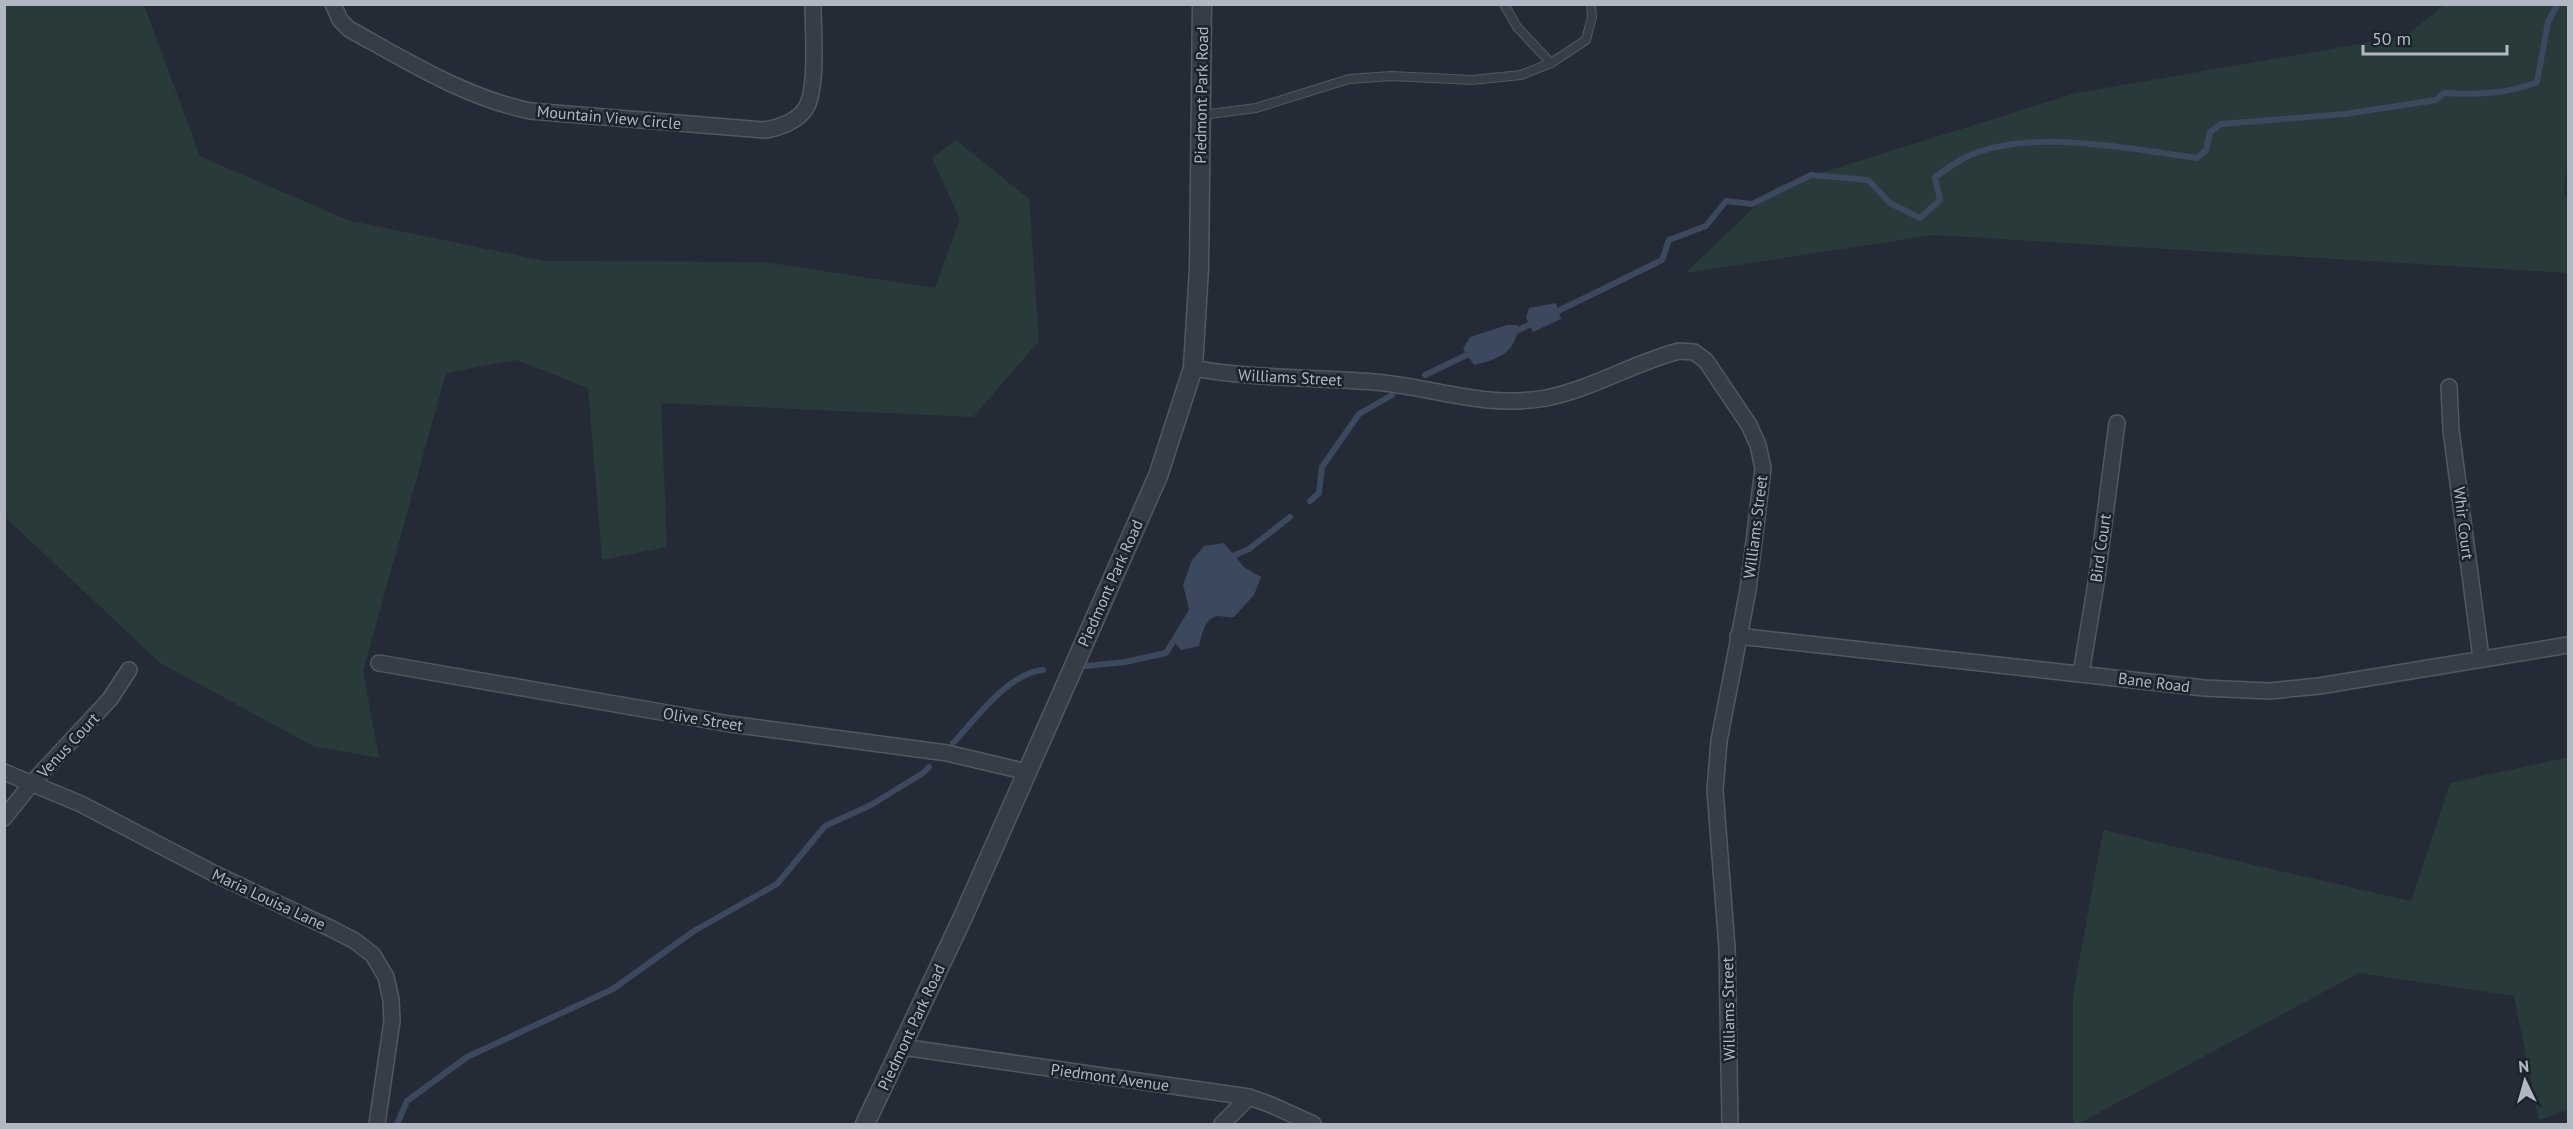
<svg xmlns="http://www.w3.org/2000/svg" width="2573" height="1129" font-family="'PT Sans',sans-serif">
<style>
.green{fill:#293a3b}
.water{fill:#3b485d}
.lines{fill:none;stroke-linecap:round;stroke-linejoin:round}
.stream{stroke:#3b485d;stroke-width:6}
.service-casing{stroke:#525861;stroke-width:10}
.minor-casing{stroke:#525861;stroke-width:18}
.tertiary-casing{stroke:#525861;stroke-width:21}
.service{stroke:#373d46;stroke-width:8}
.minor{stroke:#373d46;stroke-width:15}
.tertiary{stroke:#373d46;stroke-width:18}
.labels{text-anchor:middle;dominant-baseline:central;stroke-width:5;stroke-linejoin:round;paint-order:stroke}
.street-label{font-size:16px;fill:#b2b8c3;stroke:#1c222b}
</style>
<rect width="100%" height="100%" fill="#242b36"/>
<g class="green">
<polygon points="2445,4 2568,5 2568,147 2564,192 2568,203 2568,273 1933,235 1685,273 1776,187 2076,93 2406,36"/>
<polygon points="4,5 144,5 200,156 347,220 545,261 765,262 935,288 960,219 932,158 956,140 1029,199 1039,341 973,417 661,403 667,547 602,560 588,388 516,360 446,373 363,671 379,758 313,746 160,663 5,517"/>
<polygon points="2568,757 2568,1110 2539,1120 2514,996 2359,973 2078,1124 2073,1124 2073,995 2103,830 2411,901 2450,783"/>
</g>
<g class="water">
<polygon points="1556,303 1561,319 1533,332 1526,318 1529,308"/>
<path d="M1507 325H1518C1516 353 1499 359 1474 365L1463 349 1470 337Z"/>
<path d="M1224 543 1244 567 1261 577 1254 595 1234 617C1228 618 1223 616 1218 616 1204 618 1202 635 1199 646L1181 650 1174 642 1186 622 1189 609 1183 585 1192 560 1204 546Z"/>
</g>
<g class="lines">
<g class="stream">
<path d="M1552 314 1662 260 1669 240 1706 226 1726 201 1752 204 1811 175 1868 180 1890 203 1920 218 1940 200 1935 177C1945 170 1955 163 1966 157 2028 127 2131 149 2197 158L2206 150 2210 132 2221 124 2345 114 2436 100 2444 93C2474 95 2509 94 2537 82L2548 22 2558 4"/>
<polyline points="1512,333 1535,322"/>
<polyline points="1425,375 1473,352"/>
<polyline points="1310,501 1319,493 1322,467 1359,414 1392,395"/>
<polyline points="1228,558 1249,549 1290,517"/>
<polyline points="1086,666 1125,662 1166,653 1191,612"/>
<path d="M953 743C976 719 1008 673 1043 670"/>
<polyline points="397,1124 407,1101 467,1057 613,989 694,931 777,884 825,826 871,805 923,773 929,767"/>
</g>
<defs>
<g id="service">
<polyline points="1504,4 1517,27 1551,63"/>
<polyline points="1202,115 1256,108 1349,79 1391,76 1472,80 1521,75 1551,63 1586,40 1592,17 1591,4"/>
</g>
<g id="minor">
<path d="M333 4 340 20 349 29C407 61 464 97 530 111L765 130C779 128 798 121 806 108 818 87 813 30 813 4"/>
<path d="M1193 368C1252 379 1314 377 1374 382 1435 387 1483 409 1546 398 1592 389 1633 363 1679 351L1694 352 1706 361 1749 425 1758 445 1763 468 1748 590 1719 741 1715 790 1727 948 1730 1124"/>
<polyline points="2449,387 2451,430 2481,658"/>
<polyline points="1738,636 2204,688 2269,691 2319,686 2568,645"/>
<polyline points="379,663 730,724 947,753 1027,772"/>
<polyline points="2081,674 2097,577 2117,423"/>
<polyline points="4,772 81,804 215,874 332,929 355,941 373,955 386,977 391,1000 392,1021 377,1124"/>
<polyline points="4,818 32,783 110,699 129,670"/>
<polyline points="902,1047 1249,1097 1269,1104 1313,1124"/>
<polyline points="1222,1124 1249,1097"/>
</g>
<polyline id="tertiary" points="865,1124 963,917 1158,476 1193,368 1199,268 1202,4"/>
</defs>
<use href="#service" class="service-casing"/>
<use href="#minor" class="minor-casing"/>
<use href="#tertiary" class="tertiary-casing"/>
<use href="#service" class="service"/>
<use href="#minor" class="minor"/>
<use href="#tertiary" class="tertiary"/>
</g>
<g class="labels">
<g class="street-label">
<text transform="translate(1201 95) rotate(-89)">Piedmont Park Road</text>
<text transform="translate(609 117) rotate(5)">Mountain View Circle</text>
<text transform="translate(1290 377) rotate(3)">Williams Street</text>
<text transform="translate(2464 523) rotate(83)">Whir Court</text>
<text transform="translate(1755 527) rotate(-83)">Williams Street</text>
<text transform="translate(2100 548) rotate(-82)">Bird Court</text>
<text transform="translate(1110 583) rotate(-66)">Piedmont Park Road</text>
<text transform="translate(2154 682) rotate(7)">Bane Road</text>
<text transform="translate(703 719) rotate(9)">Olive Street</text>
<text transform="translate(68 745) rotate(-47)">Venus Court</text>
<text transform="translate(269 899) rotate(25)">Maria Louisa Lane</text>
<text transform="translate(1728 1009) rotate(-91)">Williams Street</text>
<text transform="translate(911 1027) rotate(-65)">Piedmont Park Road</text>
<text transform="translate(1110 1077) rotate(8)">Piedmont Avenue</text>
</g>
</g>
<rect width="2573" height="1129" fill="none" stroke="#b2b8c3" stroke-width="12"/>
<g transform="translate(2525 1081) rotate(355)" stroke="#1c222b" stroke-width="4.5" paint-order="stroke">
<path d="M0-4.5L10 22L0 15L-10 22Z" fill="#b2b8c3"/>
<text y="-9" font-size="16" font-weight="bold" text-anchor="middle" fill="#b2b8c3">N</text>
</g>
<path d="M2363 45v9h144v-9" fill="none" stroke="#b2b8c3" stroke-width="3"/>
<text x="2372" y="45" font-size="18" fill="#b2b8c3" stroke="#1c222b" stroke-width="4.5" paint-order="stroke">50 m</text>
</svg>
